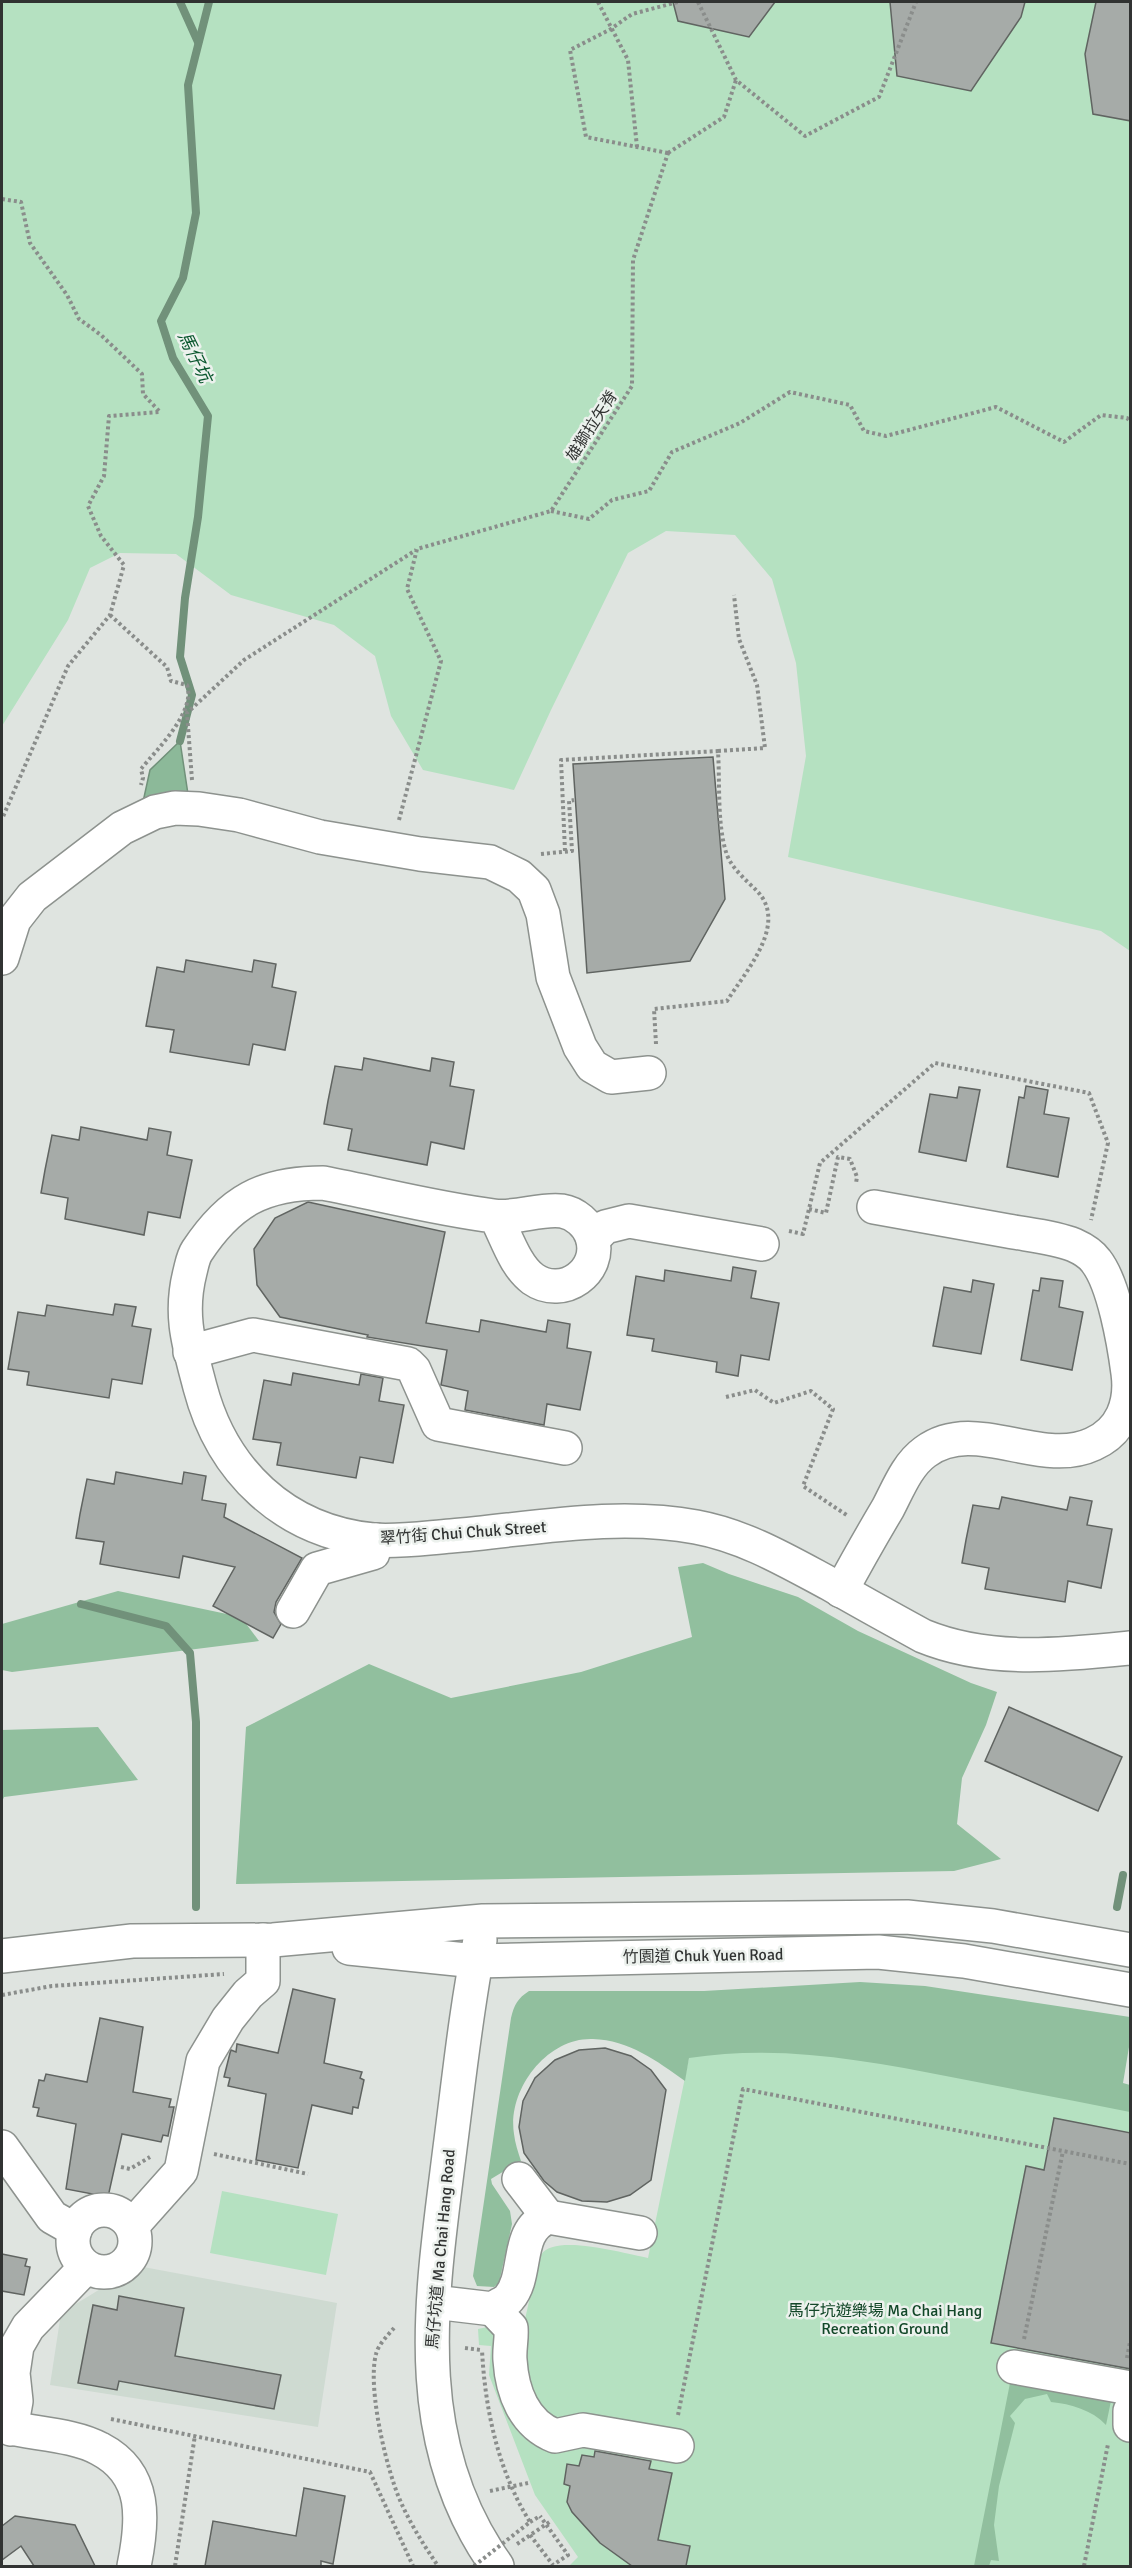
<svg xmlns="http://www.w3.org/2000/svg" width="1132" height="2568" font-family="Signika,'Noto Sans TC',sans-serif">
<style>
.built{fill:#cedad1}
.green{fill:#b5e1c1}
.forest{fill:#91bf9e}
.water{fill:#8cb999;stroke:#71917a;stroke-width:1.5}
.lines{fill:none;stroke-linecap:round;stroke-linejoin:round}
.stream{stroke:#71917a;stroke-width:8}
.building{fill:#a6aba8;stroke:#606461;stroke-width:1.5}
.minor-casing{stroke:#8d928e;stroke-width:36}
.major-casing{stroke:#8d928e;stroke-width:36}
.path{stroke:#8a8d8b;stroke-width:4;stroke-dasharray:3 3;stroke-linecap:butt}
.minor{stroke:#fff;stroke-width:33}
.major{stroke:#fff;stroke-width:33}
.path-bridge{stroke:#8a8d8b;stroke-width:4;stroke-dasharray:3 3;stroke-linecap:butt}
.labels{text-anchor:middle;dominant-baseline:central;stroke-width:5;stroke-linejoin:round;paint-order:stroke}
.street-label{font-size:16px;fill:#313332;stroke:#ecf1ed}
.park-label{font-size:16px;fill:#124728;stroke:#ecf1ed}
.water-label{font-size:18px;font-style:italic;fill:#0a572e;stroke:#ecf1ed}
</style>
<rect width="100%" height="100%" fill="#dfe4e0"/>
<polygon class="built" points="138,2266 337,2303 318,2427 50,2385 61,2313"/>
<g class="green">
<polygon points="2,2 1130,2 1130,951 1101,931 788,857 806,756 796,663 772,579 735,535 666,531 628,553 551,710 514,790 423,770 391,716 375,656 334,625 231,595 176,554 120,553 90,568 68,620 2,726"/>
<path d="M706 1993 1130 2089V2566H569L578 2557 535 2495 489 2375 491 2346 479 2345 478 2329 525 2319C529 2304 535 2266 541 2255 554 2233 626 2254 648 2258L689 2058Z"/>
<polygon points="222,2191 338,2214 326,2275 210,2253"/>
</g>
<g class="forest">
<polygon points="703,1563 729,1574 798,1597 858,1631 971,1683 997,1692 986,1725 962,1778 957,1824 1001,1859 954,1871 236,1884 246,1727 369,1664 451,1698 581,1672 692,1637 678,1567"/>
<polygon points="118,1591 241,1617 259,1641 12,1672 2,1670 2,1624"/>
<polygon points="98,1727 138,1780 4,1797 2,1802 2,1730"/>
<path d="M860 1982 925 1986 1130 2017V2041L1123 2083 1130 2085V2112C1071 2100 1011 2089 951 2077 865 2060 778 2044 689 2058L685 2081C657 2061 629 2040 593 2039 547 2037 507 2090 514 2134 515 2143 518 2152 521 2161L491 2179 492 2184 510 2211 512 2224 499 2283 494 2287 477 2286 473 2276 511 2018C514 2005 518 1998 529 1991H704Z"/>
<path d="M1011 2378 1111 2401 1106 2425C1092 2410 1071 2404 1051 2402L1047 2394 1025 2399 1010 2416 1015 2423 999 2486 994 2525 999 2561 991 2560 989 2566H974Z"/>
</g>
<polygon class="water" points="180,741 189,801 141,811 150,770"/>
<g class="lines">
<g class="stream">
<polyline points="180,2 198,42"/>
<polyline points="180,741 192,695 180,657 185,598 198,517 208,416 173,358 161,321 183,278 196,213 188,85 209,2"/>
<polyline points="81,1604 166,1626 190,1653 196,1722 196,1907"/>
<polyline points="1117,1907 1123,1875"/>
</g>
</g>
<g class="building">
<polygon points="673,2 775,2 749,37 678,21"/>
<polygon points="890,2 1025,2 1021,17 971,91 897,76"/>
<polygon points="1096,2 1131,2 1131,121 1093,114 1085,54"/>
<polygon points="713,757 725,899 690,961 587,973 573,764"/>
<polygon points="186,960 252,972 254,960 276,964 272,987 296,992 285,1050 253,1044 249,1065 170,1052 174,1030 146,1026 157,967 184,972"/>
<polygon points="364,1058 430,1071 432,1058 454,1062 450,1086 474,1090 464,1149 431,1142 427,1165 348,1150 352,1129 324,1124 328,1101 335,1066 362,1070"/>
<polygon points="1026,1086 1048,1090 1044,1114 1069,1118 1058,1177 1007,1167 1019,1097 1024,1098"/>
<polygon points="959,1087 980,1090 966,1161 919,1152 930,1094 957,1098"/>
<polygon points="81,1127 147,1140 149,1128 171,1132 167,1155 192,1160 180,1218 148,1212 144,1235 65,1219 68,1198 41,1193 45,1170 52,1135 79,1140"/>
<polygon points="308,1202 445,1232 426,1323 479,1332 481,1320 546,1332 548,1320 570,1324 567,1348 591,1352 580,1410 547,1404 544,1425 465,1410 468,1391 441,1385 447,1350 367,1337 368,1335 280,1317 257,1285 254,1249 275,1218"/>
<polygon points="733,1267 756,1271 751,1298 779,1303 769,1360 741,1355 738,1376 716,1372 717,1362 652,1351 654,1339 627,1335 636,1276 664,1281 665,1270 731,1281"/>
<polygon points="1041,1278 1063,1281 1059,1307 1083,1312 1072,1370 1021,1360 1033,1290 1039,1291"/>
<polygon points="973,1280 994,1284 981,1354 933,1346 944,1287 971,1292"/>
<polygon points="115,1304 136,1307 132,1326 151,1329 142,1384 112,1379 109,1398 27,1385 29,1372 8,1369 18,1312 45,1316 47,1305 113,1315"/>
<polygon points="293,1373 359,1385 361,1374 383,1378 379,1401 404,1405 393,1463 360,1457 356,1478 277,1465 281,1443 253,1439 264,1380 291,1385"/>
<polygon points="116,1472 182,1484 184,1472 206,1476 202,1500 226,1504 224,1517 302,1558 276,1602 274,1612 281,1624 273,1638 213,1606 235,1567 183,1556 179,1578 100,1564 104,1542 76,1538 80,1514 87,1479 114,1484"/>
<polygon points="1002,1497 1067,1510 1070,1497 1092,1501 1087,1525 1112,1529 1101,1588 1068,1581 1065,1602 985,1589 989,1568 962,1563 966,1540 973,1505 999,1509"/>
<polygon points="1009,1707 1122,1757 1098,1811 985,1761"/>
<polygon points="293,1989 335,1999 324,2063 362,2072 360,2078 364,2080 358,2108 353,2107 352,2114 312,2105 298,2168 256,2160 266,2094 228,2086 230,2078 224,2077 230,2053 231,2050 236,2052 237,2044 278,2053"/>
<polygon points="100,2018 143,2027 133,2092 171,2099 169,2107 174,2107 168,2136 163,2135 161,2142 122,2134 108,2197 66,2189 76,2124 37,2116 39,2108 33,2107 39,2080 44,2081 46,2074 87,2082"/>
<polygon points="605,2048 631,2056 651,2070 666,2090 651,2180 630,2195 607,2202 582,2201 557,2192 544,2181 524,2153 519,2127 523,2101 535,2078 555,2060 579,2050"/>
<polygon points="1054,2118 1131,2133 1131,2369 991,2343 1026,2166 1044,2170"/>
<polygon points="2,2254 27,2259 25,2266 30,2267 24,2295 2,2291"/>
<polygon points="119,2296 184,2308 175,2356 281,2375 274,2409 119,2381 117,2390 78,2383 93,2305 117,2310"/>
<polygon points="595,2451 651,2461 649,2469 672,2473 658,2540 690,2546 686,2566 632,2566 600,2543 572,2512 567,2502 570,2486 564,2484 567,2464 579,2466 582,2455 594,2457"/>
<polygon points="304,2488 345,2496 333,2564 321,2561 321,2566 205,2566 213,2521 296,2536"/>
<polygon points="15,2516 75,2525 95,2566 34,2566 21,2546 2,2560 2,2526"/>
</g>
<g class="lines">
<defs>
<g id="minor">
<polyline points="2,958 14,920 32,897 122,828 155,812 175,808 199,809 239,815 320,837 420,854 490,862 519,876 534,890 543,914 553,977 580,1047 592,1066 611,1077 649,1073"/>
<path d="M496 1217C506 1236 515 1266 533 1279 563 1300 603 1271 592 1237 588 1224 575 1213 562 1211 541 1208 516 1219 494 1216 437 1209 380 1194 323 1183 263 1183 230 1201 197 1251 193 1257 192 1264 190 1272 179 1315 189 1345 200 1387 222 1471 284 1531 373 1540 398 1542 425 1538 451 1536 532 1529 615 1512 696 1527 745 1536 787 1561 830 1584 861 1602 892 1619 923 1636 989 1663 1061 1655 1130 1648"/>
<polyline points="593,1239 605,1227 629,1221 762,1244"/>
<polyline points="190,1352 253,1335 408,1364 414,1370 438,1424 565,1448"/>
<path d="M841 1591C856 1563 872 1535 888 1508 898 1489 907 1465 925 1452 975 1415 1040 1469 1093 1444 1122 1431 1132 1403 1128 1373 1124 1343 1114 1284 1096 1261 1091 1254 1083 1249 1074 1245 1054 1237 1030 1235 1008 1231 963 1223 919 1215 874 1207"/>
<polyline points="293,1611 317,1569 373,1553 376,1540"/>
<polyline points="2,2147 52,2217 75,2230"/>
<polyline points="519,2179 548,2217"/>
<circle cx="104" cy="2241" r="31"/>
<polyline points="132,2226 181,2171 203,2061 228,2019 248,1994 263,1981 263,1940"/>
<path d="M434 2302 493 2309C498 2305 506 2302 509 2298 529 2275 514 2231 548 2217L640 2233"/>
<path d="M493 2309 511 2328C512 2339 509 2349 510 2360 512 2392 524 2424 555 2436L583 2430 677 2446"/>
<polyline points="1014,2367 1130,2388"/>
<polyline points="1130,2411 1130,2425"/>
<path d="M2 2426C32 2434 73 2434 100 2449 148 2474 143 2522 134 2566"/>
<polyline points="11,2429 16,2401 13,2373 17,2346 28,2327 86,2267"/>
</g>
<g id="major">
<path d="M480 1940C466 2009 459 2079 450 2148 432 2293 406 2439 497 2566"/>
<polyline points="349,1948 476,1961 878,1952 964,1961 1130,1990"/>
<polyline points="2,1956 132,1941 273,1940 483,1921 907,1917 993,1926 1130,1950"/>
</g>
</defs>
<use href="#minor" class="minor-casing"/>
<use href="#major" class="major-casing"/>
<g class="path">
<polyline points="598,2 628,60 637,147"/>
<polyline points="698,2 736,80 805,136 879,97 916,2"/>
<polyline points="668,153 586,137 570,50 611,29 632,14 678,2"/>
<polyline points="668,153 724,117 736,80"/>
<polyline points="2,199 21,202 30,243 67,295 79,319 101,335 142,374 143,394 160,412 109,416 104,476 88,506 101,536 124,565 110,615 68,666 2,819"/>
<polyline points="551,511 589,519 612,500 649,491 672,452 740,423 790,392 850,405 864,431 886,436 996,407 1064,442 1101,415 1127,418 1130,421"/>
<path d="M110 615 167 667 171 681 187 685C196 712 157 749 141 769L143 778 141 785"/>
<polyline points="718,751 765,748 757,685 739,639 734,595"/>
<polyline points="192,780 187,713 244,660 416,550"/>
<polyline points="399,820 441,661 407,589 417,549 551,511 632,386 633,260 668,153"/>
<path d="M565 851 561 760 718 751C720 783 717 823 726 852 730 867 747 881 757 891 789 924 745 972 727 1001L654 1009 656 1044"/>
<polyline points="541,854 572,851 569,801 574,800"/>
<polyline points="809,1209 826,1213 838,1157 850,1159 857,1177 856,1183"/>
<polyline points="789,1231 803,1234 820,1163 935,1063 1089,1093 1108,1143 1091,1220"/>
<polyline points="726,1397 755,1390 774,1403 811,1391 833,1409 803,1486 848,1516"/>
<polyline points="2,1995 52,1986 224,1974"/>
<polyline points="214,2154 308,2174"/>
<polyline points="121,2167 130,2169 150,2157"/>
<path d="M394 2328C388 2335 378 2345 376 2354 368 2385 383 2451 393 2481 402 2511 421 2541 438 2566"/>
<polyline points="1024,2339 1063,2151"/>
<polyline points="465,2348 481,2350"/>
<polyline points="1127,2358 1130,2342"/>
<polyline points="678,2415 743,2089 1130,2164"/>
<polyline points="111,2419 370,2472 413,2566"/>
<polyline points="490,2491 528,2483"/>
<polyline points="530,2522 540,2516"/>
<polyline points="517,2544 551,2521"/>
<polyline points="175,2566 195,2435"/>
<polyline points="1084,2566 1108,2444"/>
</g>
<use href="#minor" class="minor"/>
<use href="#major" class="major"/>
<g class="path-bridge">
<polyline points="530,2535 553,2565 568,2555 540,2516"/>
<path d="M474 2566 530 2522C498 2471 485 2409 482 2350"/>
</g>
</g>
<g class="labels">
<g class="street-label">
<text transform="translate(592 426) rotate(-57)">雄獅拉矢脊</text>
<text transform="translate(463 1533) rotate(-4)">翠竹街 Chui Chuk Street</text>
<text transform="translate(703 1956) rotate(-1)">竹園道 Chuk Yuen Road</text>
<text transform="translate(441 2249) rotate(-85)">馬仔坑道 Ma Chai Hang Road</text>
</g>
<g class="park-label">
<text x="885" y="2311">馬仔坑遊樂場 Ma Chai Hang<tspan x="885" dy="18">Recreation Ground</tspan></text>
</g>
<g class="water-label">
<text transform="translate(195 357) rotate(64)">馬仔坑</text>
</g>
</g>
<rect width="1132" height="2568" fill="none" stroke="#313332" stroke-width="6"/>
</svg>
